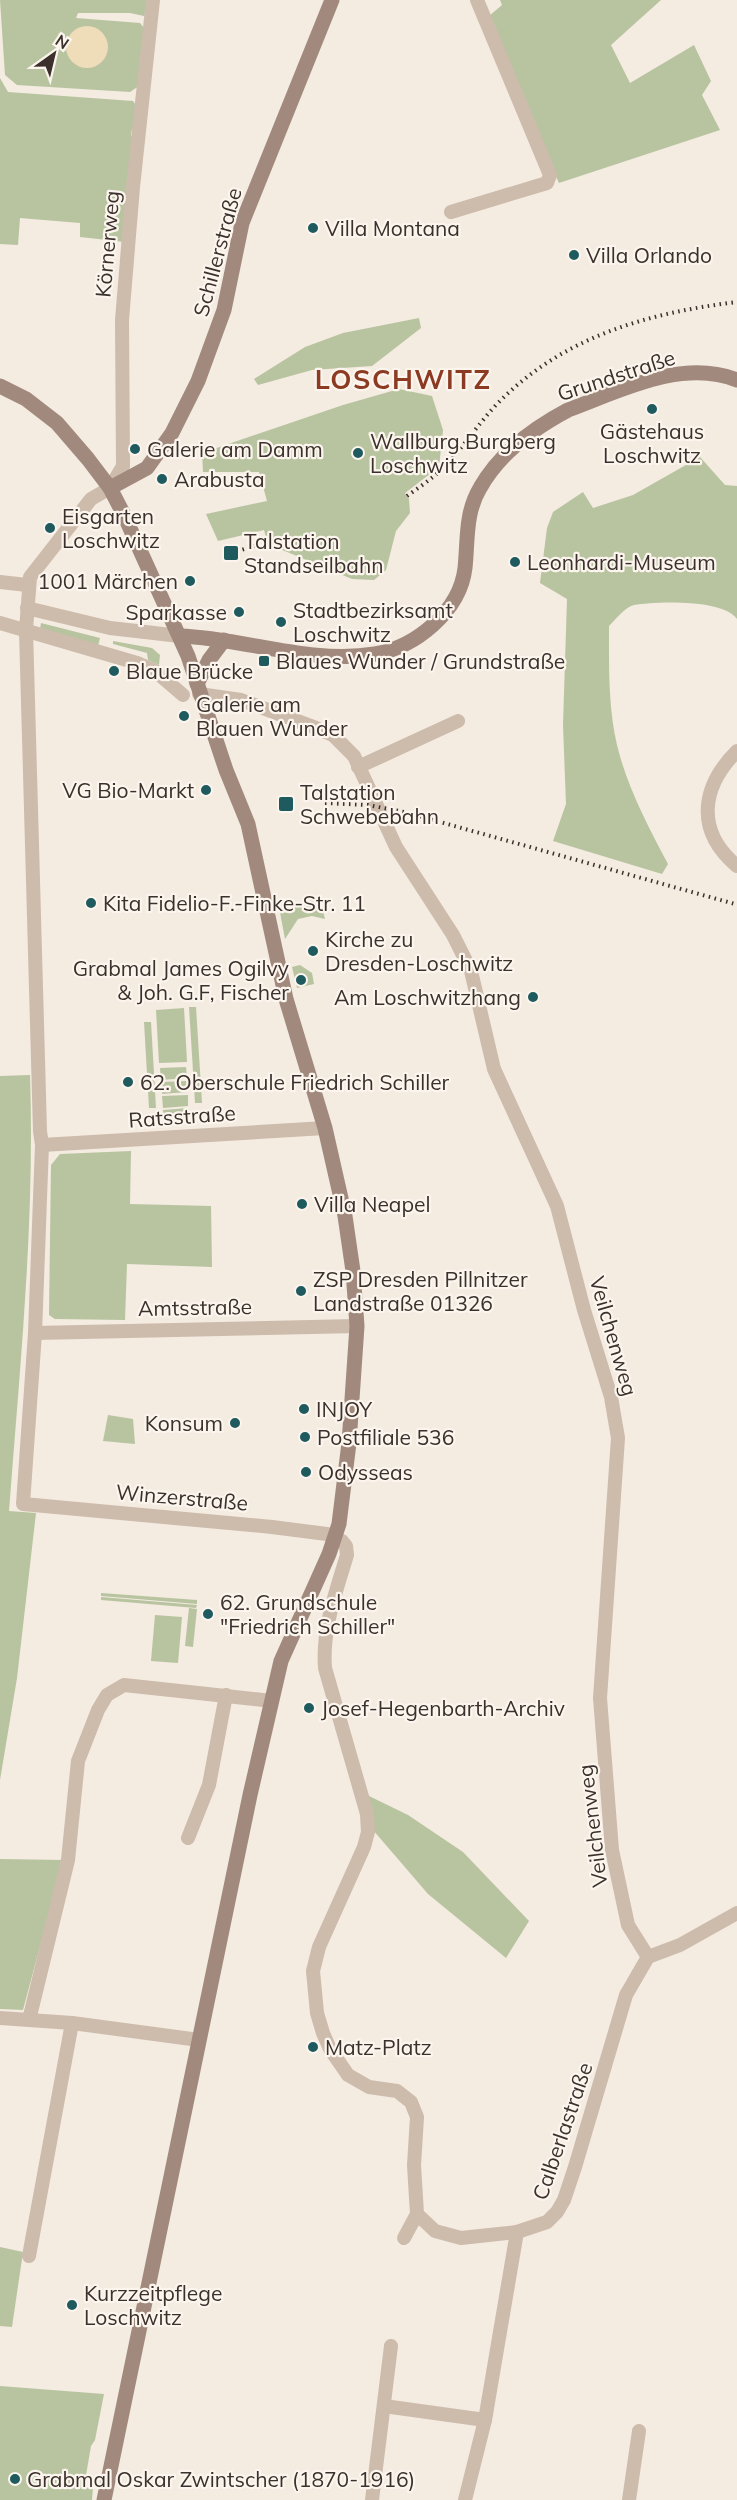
<svg xmlns="http://www.w3.org/2000/svg" width="737" height="2500" font-family="Mulish,sans-serif">
<style>
.green{fill:#b8c4a0}
.sand{fill:#efdcb8}
.lines{fill:none;stroke-linecap:round;stroke-linejoin:round}
.street{stroke:#cdbbac;stroke-width:14}
.secondary{stroke:#a18a7d;stroke-width:15}
.rail{stroke:#3b302b;stroke-width:4;stroke-dasharray:1.5 4.5;stroke-linecap:butt}
.poi-dot{fill:#1f5a5e;stroke:#fbf5ee;stroke-width:2}
.labels{text-anchor:middle;dominant-baseline:central;stroke-width:4.5;stroke-linejoin:round;paint-order:stroke}
.poi-label{font-size:21px;fill:#3b302b;stroke:#fbf5ee;text-anchor:start}
.street-label{font-size:21px;fill:#3b302b;stroke:#fbf5ee}
.district-label{font-size:27px;font-weight:bold;letter-spacing:1.5px;fill:#8c3b22;stroke:#fbf5ee}
</style>
<rect width="100%" height="100%" fill="#f4ebe1"/>
<g class="green">
<polygon points="0,0 148,0 148,10 144,16 130,13 78,13 76,18 140,23 144,28 142,84 130,92 17,85 5,75"/>
<polygon points="500,0 661,0 611,45 630,83 694,45 711,81 702,95 720,130 559,183 530,120 489,16 502,5"/>
<polygon points="0,78 8,92 133,101 137,107 137,126 132,129 131,135 136,141 125,242 80,237 80,223 20,218 18,245 0,244"/>
<polygon points="419,318 421,328 372,366 312,370 258,385 254,379 305,347 343,333"/>
<polygon points="399,389 432,396 443,430 439,467 405,493 409,499 410,513 396,531 386,570 374,580 352,579 268,544 264,530 218,541 206,514 267,501 259,472 203,472 202,453 343,405"/>
<path d="M700 457 725 485 737 486V619C724 599 656 601 634 605 625 607 615 620 609 626 609 665 608 706 617 745 627 787 648 826 668 864L662 874 553 841 566 804 563 725 567 599 540 583 547 528 553 512 583 492 593 508 633 495Z"/>
<polygon points="41,623 100,638 98,646 40,629"/>
<polygon points="113,641 152,648 160,655 159,665 148,660 147,653 113,644"/>
<polygon points="320,899 325,919 312,916 298,919 285,939 279,907"/>
<polygon points="300,965 312,973 314,984 297,988 292,967"/>
<polygon points="189,1007 196,1007 202,1103 195,1103"/>
<polygon points="184,1008 187,1062 159,1063 156,1010"/>
<polygon points="144,1022 151,1022 156,1108 149,1108"/>
<polygon points="186,1067 187,1078 161,1080 160,1068"/>
<path d="M30 1075C35 1220 20 1366 9 1511L36 1513 17 1678 0 1780V1076Z"/>
<polygon points="187,1081 187,1092 162,1094 161,1082"/>
<polygon points="188,1095 188,1106 163,1108 162,1096"/>
<polygon points="189,1108 189,1120 164,1121 163,1110"/>
<polygon points="131,1151 130,1204 211,1206 212,1267 127,1264 125,1320 55,1319 49,1315 51,1165 60,1154"/>
<polygon points="108,1415 133,1419 135,1444 103,1441"/>
<polygon points="101,1593 197,1600 197,1604 101,1596"/>
<polygon points="101,1597 197,1605 196,1608 101,1600"/>
<polygon points="189,1608 197,1609 193,1647 185,1646"/>
<polygon points="155,1615 182,1617 178,1663 151,1661"/>
<polygon points="367,1795 408,1815 463,1852 529,1921 506,1958 428,1894 373,1830"/>
<polygon points="0,1859 63,1860 23,2010 0,2009"/>
<polygon points="0,2247 23,2252 12,2327 0,2326"/>
<polygon points="0,2386 104,2394 95,2440 91,2446 84,2487 93,2488 92,2500 0,2500"/>
</g>
<circle class="sand" cx="87" cy="47" r="21"/>
<g class="lines">
<g class="street">
<path d="M153 0 133 187 122 320 123 466 110 488 91 499 30 577 26 630 40 1131 42 1145 35 1333 23 1504 272 1527 327 1534 342 1541 346 1546 347 1555C336 1592 322 1629 325 1668L367 1814 368 1832 364 1847 319 1947 313 1971 317 2013 323 2033 330 2049 348 2075 369 2087 397 2091 411 2102 417 2117 414 2165 417 2214 435 2231 461 2238 517 2232 547 2222 557 2212 564 2200 575 2167 626 1995 648 1957"/>
<polyline points="451,212 547,183 550,175 477,0"/>
<polyline points="0,582 27,585"/>
<polyline points="27,608 110,628 180,636"/>
<polyline points="0,623 137,663 155,671 183,695"/>
<polyline points="199,694 241,700 311,726 333,735 354,756 396,847 453,935 471,971 494,1069 557,1206 584,1310 611,1397 618,1438 600,1698 612,1850 628,1925 648,1957"/>
<path d="M737 751C701 787 695 831 737 866"/>
<polyline points="358,767 458,721"/>
<polyline points="42,1145 325,1128"/>
<polyline points="35,1333 357,1326"/>
<polyline points="188,1838 209,1785 226,1695"/>
<polyline points="648,1957 680,1945 737,1913"/>
<polyline points="0,2018 72,2023 199,2040"/>
<polyline points="29,2020 68,1860 78,1761 98,1710 107,1695 124,1685 272,1701"/>
<polyline points="404,2238 417,2214"/>
<polyline points="29,2256 72,2023"/>
<polyline points="384,2406 485,2420"/>
<polyline points="372,2500 391,2346"/>
<polyline points="465,2500 485,2420 517,2232"/>
<polyline points="629,2500 639,2431"/>
</g>
<g class="secondary">
<polyline points="0,386 26,399 57,423 88,459 110,488 124,515 188,656 226,770 248,824 286,999 325,1128 345,1216 353,1271 357,1326 349,1443 339,1524 329,1554 281,1661 250,1795 104,2500"/>
<polyline points="110,488 147,468 172,433 198,381 224,310 242,223 332,0"/>
<path d="M180 636C244 638 311 665 375 654 416 647 460 611 465 568 468 540 465 513 480 488 499 454 534 428 568 410 620 391 682 358 737 380"/>
<polyline points="197,684 209,660 224,640"/>
</g>
<g class="rail">
<path d="M407 496C418 488 430 480 440 471 461 451 477 425 497 404 562 337 647 313 737 302"/>
<polyline points="231,553 258,545"/>
<polyline points="325,803 368,805 404,812 735,904"/>
</g>
</g>
<g class="poi-dot">
<circle cx="313" cy="228" r="6"/>
<circle cx="574" cy="255" r="6"/>
<circle cx="652" cy="409" r="6"/>
<circle cx="135" cy="449" r="6"/>
<circle cx="358" cy="453" r="6"/>
<circle cx="162" cy="479" r="6"/>
<circle cx="50" cy="528" r="6"/>
<rect x="223" y="545" width="16" height="16" rx="3"/>
<circle cx="515" cy="562" r="6"/>
<circle cx="190" cy="581" r="6"/>
<circle cx="239" cy="612" r="6"/>
<circle cx="281" cy="622" r="6"/>
<rect x="258" y="655" width="12" height="12" rx="3"/>
<circle cx="114" cy="671" r="6"/>
<circle cx="184" cy="716" r="6"/>
<circle cx="206" cy="790" r="6"/>
<rect x="278" y="796" width="16" height="16" rx="3"/>
<circle cx="91" cy="903" r="6"/>
<circle cx="313" cy="951" r="6"/>
<circle cx="301" cy="980" r="6"/>
<circle cx="533" cy="997" r="6"/>
<circle cx="128" cy="1082" r="6"/>
<circle cx="302" cy="1204" r="6"/>
<circle cx="301" cy="1291" r="6"/>
<circle cx="304" cy="1409" r="6"/>
<circle cx="235" cy="1423" r="6"/>
<circle cx="305" cy="1437" r="6"/>
<circle cx="306" cy="1472" r="6"/>
<circle cx="208" cy="1614" r="6"/>
<circle cx="309" cy="1708" r="6"/>
<circle cx="313" cy="2047" r="6"/>
<circle cx="72" cy="2305" r="6"/>
<circle cx="15" cy="2479" r="6"/>
</g>
<g class="labels">
<g class="poi-label">
<text x="325" y="228">Villa Montana</text>
<text x="586" y="255">Villa Orlando</text>
<text x="652" y="431" text-anchor="middle">Gästehaus<tspan x="652" dy="24">Loschwitz</tspan></text>
<text x="370" y="441">Wallburg Burgberg<tspan x="370" dy="24">Loschwitz</tspan></text>
<text x="147" y="449">Galerie am Damm</text>
<text x="174" y="479">Arabusta</text>
<text x="62" y="516">Eisgarten<tspan x="62" dy="24">Loschwitz</tspan></text>
<text x="244" y="541">Talstation<tspan x="244" dy="24">Standseilbahn</tspan></text>
<text x="527" y="562">Leonhardi-Museum</text>
<text x="178" y="581" text-anchor="end">1001 Märchen</text>
<text x="293" y="610">Stadtbezirksamt<tspan x="293" dy="24">Loschwitz</tspan></text>
<text x="227" y="612" text-anchor="end">Sparkasse</text>
<text x="276" y="661">Blaues Wunder / Grundstraße</text>
<text x="126" y="671">Blaue Brücke</text>
<text x="196" y="704">Galerie am<tspan x="196" dy="24">Blauen Wunder</tspan></text>
<text x="194" y="790" text-anchor="end">VG Bio-Markt</text>
<text x="300" y="792">Talstation<tspan x="300" dy="24">Schwebebahn</tspan></text>
<text x="103" y="903">Kita Fidelio-F.-Finke-Str. 11</text>
<text x="325" y="939">Kirche zu<tspan x="325" dy="24">Dresden-Loschwitz</tspan></text>
<text x="289" y="968" text-anchor="end">Grabmal James Ogilvy<tspan x="289" dy="24">&amp; Joh. G.F, Fischer</tspan></text>
<text x="521" y="997" text-anchor="end">Am Loschwitzhang</text>
<text x="140" y="1082">62. Oberschule Friedrich Schiller</text>
<text x="314" y="1204">Villa Neapel</text>
<text x="313" y="1279">ZSP Dresden Pillnitzer<tspan x="313" dy="24">Landstraße 01326</tspan></text>
<text x="316" y="1409">INJOY</text>
<text x="223" y="1423" text-anchor="end">Konsum</text>
<text x="317" y="1437">Postfiliale 536</text>
<text x="318" y="1472">Odysseas</text>
<text x="220" y="1602">62. Grundschule<tspan x="220" dy="24">"Friedrich Schiller"</tspan></text>
<text x="321" y="1708">Josef-Hegenbarth-Archiv</text>
<text x="325" y="2047">Matz-Platz</text>
<text x="84" y="2293">Kurzzeitpflege<tspan x="84" dy="24">Loschwitz</tspan></text>
<text x="27" y="2479">Grabmal Oskar Zwintscher (1870-1916)</text>
</g>
<g class="street-label">
<text transform="translate(107 244) rotate(-85)">Körnerweg</text>
<text transform="translate(217 252) rotate(-75)">Schillerstraße</text>
<text transform="translate(616 375) rotate(-18)">Grundstraße</text>
<text transform="translate(182 1116) rotate(-4)">Ratsstraße</text>
<text transform="translate(195 1307) rotate(-1)">Amtsstraße</text>
<text transform="translate(614 1336) rotate(74)">Veilchenweg</text>
<text transform="translate(182 1497) rotate(5)">Winzerstraße</text>
<text transform="translate(592 1826) rotate(-97)">Veilchenweg</text>
<text transform="translate(562 2131) rotate(-71)">Calberlastraße</text>
</g>
<g class="district-label">
<text x="403" y="379">LOSCHWITZ</text>
</g>
</g>
<g transform="translate(54 54) rotate(34)" stroke="#fbf5ee" stroke-width="4.5" paint-order="stroke">
<path d="M0-4.5L10 22L0 15L-10 22Z" fill="#3b302b"/>
<text y="-9" font-size="16" font-weight="bold" text-anchor="middle" fill="#3b302b">N</text>
</g>
</svg>
